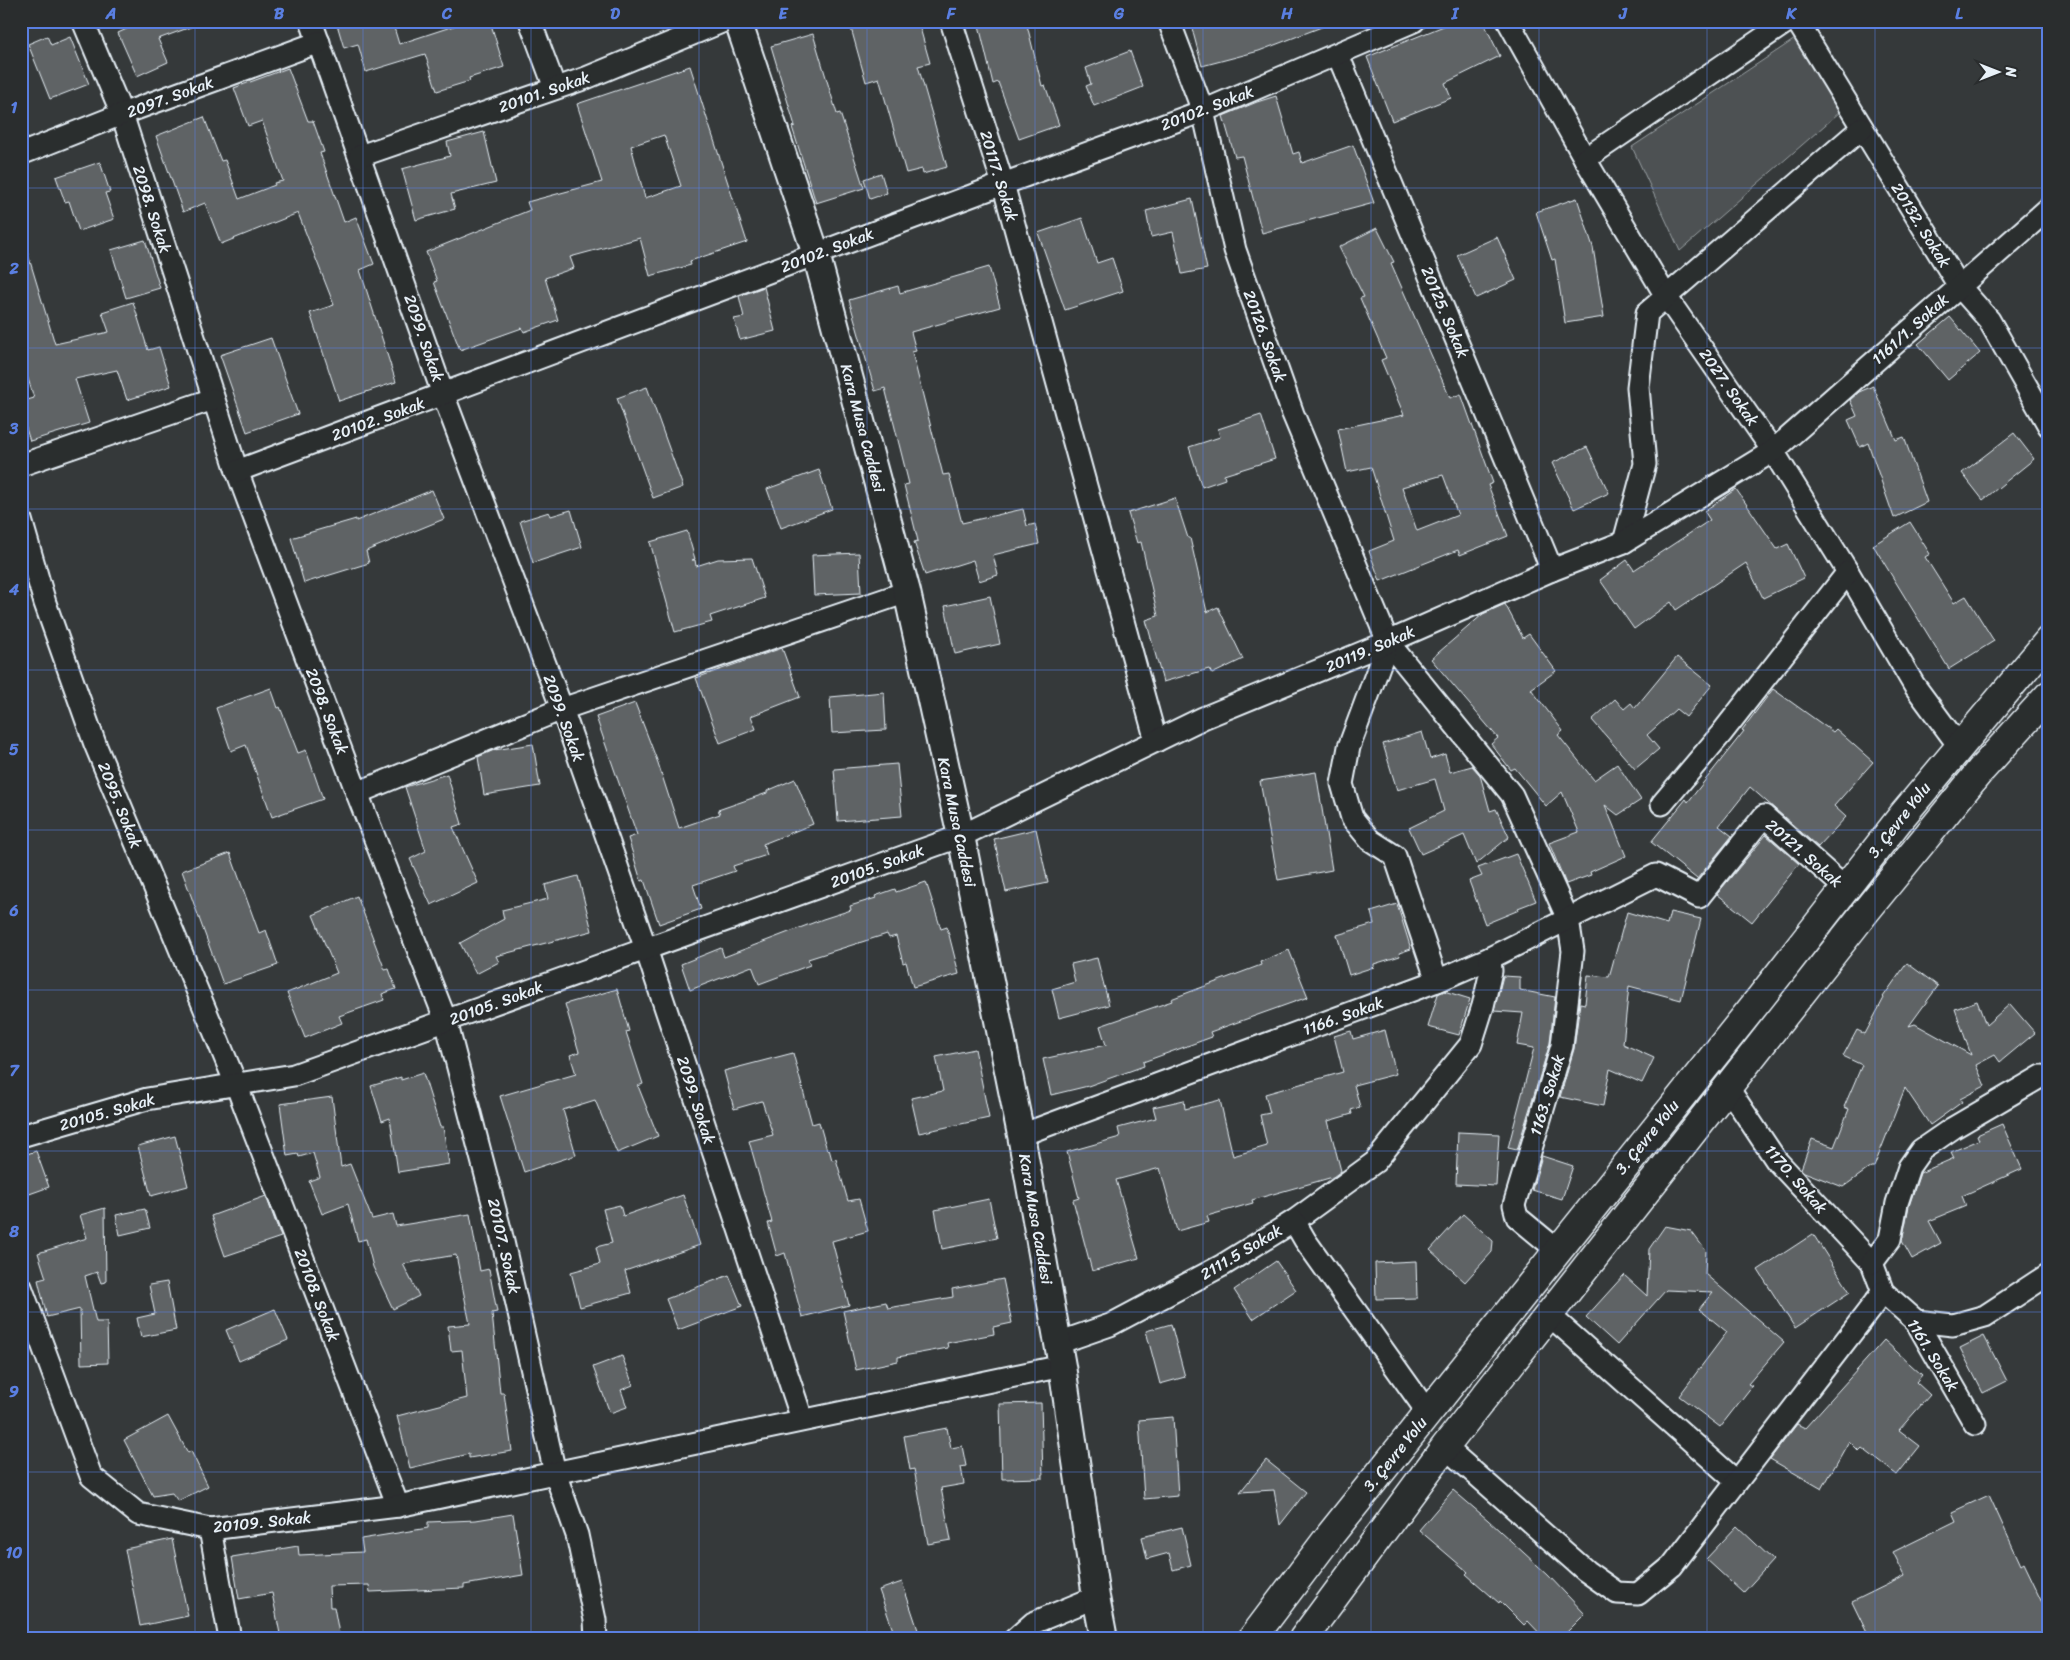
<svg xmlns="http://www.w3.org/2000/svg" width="2070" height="1660" font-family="Sriracha,sans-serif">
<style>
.green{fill:#4d5152;stroke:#9aa1a5}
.building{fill:#5f6365;stroke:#e8f1f8;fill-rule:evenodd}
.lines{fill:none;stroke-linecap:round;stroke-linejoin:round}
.minor-casing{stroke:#e8f1f8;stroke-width:25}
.tertiary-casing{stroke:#e8f1f8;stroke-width:30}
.secondary-casing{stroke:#e8f1f8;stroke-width:31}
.minor{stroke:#2a2d2e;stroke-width:21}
.tertiary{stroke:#2a2d2e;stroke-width:26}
.secondary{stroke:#2a2d2e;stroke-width:28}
.grid{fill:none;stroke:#5a7fe2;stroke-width:1;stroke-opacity:0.55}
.labels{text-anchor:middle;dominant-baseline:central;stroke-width:4;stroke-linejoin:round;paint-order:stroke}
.street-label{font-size:16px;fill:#e8f1f8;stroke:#2a2d2e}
.neatline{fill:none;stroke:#5a7fe2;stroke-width:2}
.grid-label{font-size:16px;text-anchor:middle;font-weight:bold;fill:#5a7fe2}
</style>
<rect width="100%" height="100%" fill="#35393a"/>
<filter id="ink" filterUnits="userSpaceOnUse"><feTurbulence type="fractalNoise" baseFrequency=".02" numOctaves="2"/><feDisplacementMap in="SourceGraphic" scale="10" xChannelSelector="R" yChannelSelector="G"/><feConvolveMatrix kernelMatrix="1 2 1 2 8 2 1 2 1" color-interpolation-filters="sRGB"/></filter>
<g filter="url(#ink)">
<polygon class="green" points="1795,39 1840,112 1680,251 1632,147"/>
<g class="building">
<polygon points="144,21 199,21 199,24 158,39 168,62 137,76 118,33"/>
<polygon points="336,21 392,21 399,44 469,21 490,21 504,67 469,78 470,81 437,91 425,54 366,72 358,44 344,48"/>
<polygon points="849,21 918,21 930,63 918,66 947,167 923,174 922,169 906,173 879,78 866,82"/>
<polygon points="978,21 1026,21 1042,86 1045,85 1059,125 1019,139 998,82 993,84"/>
<polygon points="1190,21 1332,21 1332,23 1259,51 1202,66"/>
<polygon points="1456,21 1483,21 1500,56 1445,83 1451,98 1392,121 1367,57"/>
<polygon points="813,34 837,114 840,113 864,188 816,203 792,127 795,126 771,46"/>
<polygon points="47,36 51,45 70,37 89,84 50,99 28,44"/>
<polygon points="1130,51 1143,87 1094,106 1086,86 1091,84 1086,68"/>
<path d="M690 66 747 242 690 261 691 265 650 276 640 238 570 257 574 268 545 278 558 320 524 332 522 328 460 350 434 282 437 281 426 252 530 210 527 202 602 182 577 104ZM664 135 681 186 645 198 631 146Z"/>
<polygon points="288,68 308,121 313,121 324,152 320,153 344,222 356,217 374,264 360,270 396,382 339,401 310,313 334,305 298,213 221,244 205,203 183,212 156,136 204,117 221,161 225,160 239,199 275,185 274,183 283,181 262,121 248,126 234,88"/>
<polygon points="1276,96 1293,154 1299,152 1302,163 1353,145 1374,203 1262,233 1242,156 1235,157 1223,116 1257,102"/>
<polygon points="484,132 496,183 451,194 455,209 416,220 402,169 450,156 447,142"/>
<polygon points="100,162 110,192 105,193 114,219 79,231 69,201 65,202 56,177"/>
<polygon points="881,173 887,193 870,199 864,179"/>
<polygon points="1577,198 1593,247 1604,317 1565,323 1555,259 1552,260 1536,212"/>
<polygon points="1192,199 1207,269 1182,274 1173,232 1151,237 1146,211"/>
<polygon points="1082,218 1097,263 1112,258 1123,291 1065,310 1038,233"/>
<path d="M1377 228 1394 262 1391 263 1450 398 1461 394 1493 483 1488 485 1508 536 1460 555 1458 550 1380 581 1369 551 1394 541 1371 467 1347 472 1338 429 1404 415 1381 360 1386 358 1360 298 1364 297 1339 247ZM1443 475 1458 515 1417 531 1402 487Z"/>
<polygon points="1497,237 1516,280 1476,298 1457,255"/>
<polygon points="145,240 160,288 126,298 111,250"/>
<polygon points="21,248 26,248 55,344 109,332 102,312 133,302 148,350 159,347 171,386 127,400 117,370 75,379 89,423 30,441 21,413 21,402 34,398 21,356"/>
<polygon points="989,267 1000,307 911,332 916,351 912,352 943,475 949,474 962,523 1023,509 1027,526 1035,524 1039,544 993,555 998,575 979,581 973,560 925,575 914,542 918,541 904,485 909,484 885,388 875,391 849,300 898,286 900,293"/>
<polygon points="764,287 775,331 740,340 734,319 744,317 739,296"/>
<polygon points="1950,317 1980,353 1948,380 1918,344"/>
<polygon points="271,338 298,414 247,432 220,355"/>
<polygon points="1873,386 1896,440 1904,437 1927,502 1894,518 1868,443 1860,447 1848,420 1857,416 1850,400 1859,392"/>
<polygon points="647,387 683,487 653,498 617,398"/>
<polygon points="1261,415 1275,459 1224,475 1225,479 1202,487 1189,447 1220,437 1218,429"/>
<polygon points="2014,433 2034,459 1983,500 1962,473"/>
<polygon points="1587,447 1609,493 1574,509 1552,463"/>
<polygon points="819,470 832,509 781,528 767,489"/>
<polygon points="1736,489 1777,549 1788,544 1804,578 1763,598 1746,563 1676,610 1671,602 1634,629 1600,580 1627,560 1634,570 1710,520 1704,511"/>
<polygon points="432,490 444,519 366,551 369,563 304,583 291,538 356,519 356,521"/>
<polygon points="1175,498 1188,538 1190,538 1207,612 1218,607 1243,659 1212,674 1209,669 1163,682 1146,620 1158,616 1141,542 1137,543 1128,513"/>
<polygon points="571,510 582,547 533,563 520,521 549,512 551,516"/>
<polygon points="1910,522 1930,554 1925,557 1954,603 1966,596 1994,641 1949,669 1873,545"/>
<polygon points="687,531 695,559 692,560 695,560 696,566 718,559 752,558 765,598 710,616 712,622 675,632 650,542"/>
<polygon points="859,553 861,593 814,595 812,555"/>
<polygon points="990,596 1000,644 955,654 945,606"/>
<polygon points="1505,604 1523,638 1529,634 1556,671 1531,689 1563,731 1558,735 1594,780 1617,764 1641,800 1618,815 1605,805 1626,856 1590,872 1591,875 1566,884 1549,843 1579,832 1562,792 1546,806 1515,768 1511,770 1491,744 1498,738 1431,659 1483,614"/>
<polygon points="782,648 800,697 751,716 756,729 720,743 696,678"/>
<polygon points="1677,657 1712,685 1686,717 1676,709 1647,735 1659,749 1635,769 1592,720 1615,699 1624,709 1631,703 1635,708"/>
<polygon points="271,688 278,708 280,707 298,753 306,750 323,799 272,817 246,745 231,751 216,708"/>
<polygon points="1773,689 1833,732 1836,729 1873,762 1834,806 1846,817 1818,847 1750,787 1719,826 1732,836 1697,879 1651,842 1686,799 1688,802 1744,731 1742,730"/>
<polygon points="884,692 886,730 832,733 830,697"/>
<polygon points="635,703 658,763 679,828 720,814 718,810 767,793 767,791 795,779 813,824 763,844 767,855 733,866 735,871 693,885 701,909 659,924 644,880 641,881 628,838 637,835 596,717"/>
<polygon points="1422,732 1430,759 1445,754 1450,772 1472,766 1480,775 1490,811 1496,809 1509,837 1476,864 1464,835 1421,854 1409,828 1444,811 1435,779 1397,790 1383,744"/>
<polygon points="533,744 540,786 484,795 478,757 494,750"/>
<polygon points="897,764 902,816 838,821 834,769"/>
<polygon points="1316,772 1332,870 1278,880 1260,781"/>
<polygon points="447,774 462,824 453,827 478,883 431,905 410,859 426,851 405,787"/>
<polygon points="1036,829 1048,883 1006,892 994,839"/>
<polygon points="1766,835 1799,864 1752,922 1717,894"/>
<polygon points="230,853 259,933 266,930 278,965 223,984 182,871"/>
<polygon points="1516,854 1536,901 1518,908 1519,910 1485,924 1469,881 1482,876 1478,868"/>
<polygon points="578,876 592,931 496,956 499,962 476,974 460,943 504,919 502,910 548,899 545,885"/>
<polygon points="926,882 941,929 947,927 959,974 913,987 906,962 903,963 896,936 889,938 887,934 808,959 810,965 759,984 752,966 690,990 681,964 721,948 724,957 823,919 851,910 850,906 876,898 875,896 895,889 896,892"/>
<polygon points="357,896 385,970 389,969 396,989 382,994 384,1000 339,1016 342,1023 305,1038 287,993 337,973 313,915"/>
<polygon points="1397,904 1411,949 1399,953 1400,956 1374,964 1374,967 1349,975 1337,935 1374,924 1371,912"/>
<polygon points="1627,912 1667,924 1670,912 1701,919 1681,1000 1629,986 1623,1044 1654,1058 1642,1083 1610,1069 1603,1106 1560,1097 1574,1049 1580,1003 1585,1004 1588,975 1609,977"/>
<polygon points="1289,950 1308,997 1210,1032 1212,1037 1143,1062 1144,1066 1088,1086 1051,1095 1043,1059 1106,1045 1100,1026 1172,1001 1171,999 1261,965 1260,962"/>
<polygon points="1097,958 1109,1005 1059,1018 1052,989 1075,982 1071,964"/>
<polygon points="1907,963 1938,986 1909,1026 1915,1024 1971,1055 1955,1009 1977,1001 1986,1025 2010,1004 2035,1033 2000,1062 1995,1055 1976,1065 1985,1086 1960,1099 1962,1102 1930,1125 1905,1088 1874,1167 1871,1167 1843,1187 1804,1172 1801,1169 1812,1139 1834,1147 1849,1109 1844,1107 1862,1065 1843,1056 1857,1030 1865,1034 1884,998 1883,997"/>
<polygon points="1503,976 1520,977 1520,990 1555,997 1550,1043 1517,1150 1508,1148 1534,1048 1517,1045 1523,1013 1494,1011"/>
<polygon points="617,989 629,1031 626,1032 643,1084 638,1086 658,1136 617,1153 595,1100 563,1110 576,1155 524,1172 500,1096 576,1074 570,1055 579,1052 565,1004"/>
<polygon points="1444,991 1470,999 1459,1035 1428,1027 1438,994"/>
<polygon points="1385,1030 1396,1074 1354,1085 1360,1107 1351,1110 1352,1114 1328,1121 1341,1171 1333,1177 1252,1200 1253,1203 1207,1216 1209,1222 1177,1231 1160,1168 1116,1180 1139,1258 1092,1271 1073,1200 1079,1198 1067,1152 1120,1137 1118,1128 1156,1118 1153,1107 1184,1100 1185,1109 1220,1100 1233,1156 1267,1146 1260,1115 1270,1113 1265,1094 1343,1072 1334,1036 1351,1031 1353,1039"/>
<polygon points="975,1049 989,1118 919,1133 911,1098 943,1091 936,1057"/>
<polygon points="793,1053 812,1124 819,1122 827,1150 829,1149 832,1160 836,1159 848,1201 859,1199 868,1231 832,1241 849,1305 802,1317 785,1253 777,1256 768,1223 772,1222 749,1141 773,1135 762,1101 734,1109 724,1071"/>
<polygon points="423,1073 440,1127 443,1127 449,1164 398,1172 390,1118 382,1121 371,1086 401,1077 401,1080"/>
<polygon points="332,1097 341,1167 350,1164 372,1219 393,1214 396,1226 470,1214 480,1271 489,1269 497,1312 492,1313 500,1393 504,1393 512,1451 469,1458 469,1454 410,1468 397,1416 467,1398 462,1350 451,1351 448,1326 470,1324 456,1255 403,1264 419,1296 393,1309 373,1267 366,1239 358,1241 348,1204 322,1214 309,1181 320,1177 313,1153 299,1157 298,1154 287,1156 280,1104"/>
<polygon points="2002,1124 2022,1169 1962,1196 1966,1206 1929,1221 1941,1243 1912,1259 1902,1241 1909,1206 1920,1173 1954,1158 1951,1152 1979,1140 1977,1135"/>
<polygon points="1458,1132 1499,1134 1496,1186 1456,1184"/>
<polygon points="175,1136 188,1186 151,1196 138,1146"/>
<polygon points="36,1151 49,1187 21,1197 21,1156"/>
<polygon points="1542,1156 1573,1166 1562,1199 1532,1190"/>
<polygon points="683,1195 700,1245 625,1271 631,1293 580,1307 571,1272 600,1264 596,1247 612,1243 603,1209 620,1205 623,1216"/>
<polygon points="266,1196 281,1237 225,1256 211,1216"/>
<polygon points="989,1199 997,1238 942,1249 935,1210"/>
<polygon points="105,1208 106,1282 101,1283 97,1272 85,1276 96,1322 107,1322 108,1363 81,1364 80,1309 47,1317 38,1280 46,1278 38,1253 87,1238 80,1215"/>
<polygon points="145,1209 150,1228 120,1235 116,1215"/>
<polygon points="1463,1214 1493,1241 1492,1252 1465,1282 1430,1250"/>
<polygon points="1665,1226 1691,1231 1706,1251 1705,1274 1784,1342 1748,1384 1752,1386 1720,1427 1679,1396 1727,1332 1699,1309 1713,1292 1666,1290 1617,1345 1586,1317 1624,1275 1647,1296 1649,1249"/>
<polygon points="1813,1234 1850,1292 1795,1328 1758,1270"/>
<polygon points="1276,1261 1296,1290 1253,1319 1234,1290"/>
<polygon points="1416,1261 1417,1298 1376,1299 1375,1263"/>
<polygon points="729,1275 742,1306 678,1330 666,1299"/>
<polygon points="1003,1279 1012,1323 993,1327 994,1334 947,1343 948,1348 898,1357 898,1361 856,1370 843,1311 886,1302 888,1308 953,1297 952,1289"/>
<polygon points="167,1282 176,1330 141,1337 137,1318 155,1314 149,1285"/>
<polygon points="275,1309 288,1340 239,1361 226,1330"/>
<polygon points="1171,1324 1185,1377 1160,1384 1146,1331"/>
<polygon points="1984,1336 2007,1381 1983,1393 1960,1348"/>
<polygon points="1884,1340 1922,1375 1916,1382 1930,1395 1899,1430 1920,1446 1897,1475 1862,1448 1859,1451 1849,1441 1822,1489 1770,1459 1797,1424 1805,1428"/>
<polygon points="622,1356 633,1385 621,1390 627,1407 610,1413 593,1367"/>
<polygon points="1041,1403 1043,1478 1002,1479 1000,1404"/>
<polygon points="168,1416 188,1453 191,1451 208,1486 178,1501 172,1493 153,1496 124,1440"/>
<polygon points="1173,1417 1178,1496 1144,1499 1139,1420"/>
<polygon points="947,1428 951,1448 962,1446 966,1466 961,1467 964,1484 941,1488 951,1540 928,1544 914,1469 910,1470 904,1436"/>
<polygon points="1266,1460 1306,1492 1280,1525 1274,1490 1240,1492"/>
<polygon points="1453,1490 1488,1520 1548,1575 1585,1614 1560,1639 1545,1639 1528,1621 1524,1625 1500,1601 1499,1603 1466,1574 1468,1572 1419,1530"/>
<polygon points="1989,1495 2021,1565 2024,1563 2049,1615 2049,1639 1870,1639 1852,1602 1905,1576 1893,1552 1956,1521 1952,1512"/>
<polygon points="513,1514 523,1575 464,1585 464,1588 370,1592 369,1585 329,1586 330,1607 334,1607 340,1639 281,1639 272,1593 239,1599 232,1557 298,1546 299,1555 363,1552 361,1539 428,1528 428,1522 476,1520"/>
<polygon points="1737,1526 1773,1560 1743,1593 1706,1559"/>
<polygon points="1182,1527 1191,1565 1173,1570 1169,1553 1147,1559 1142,1537"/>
<polygon points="172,1539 188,1616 140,1626 125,1549"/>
<polygon points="902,1582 921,1639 896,1639 879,1590"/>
</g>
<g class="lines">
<defs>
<g id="minor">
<polyline points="83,21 122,114 237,471 357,793 446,1021 501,1233 555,1473 577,1535 595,1620 596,1639"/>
<polyline points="311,21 443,394 562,709 646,949 802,1419"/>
<polyline points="530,21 555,88"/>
<polyline points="951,21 1003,184 1156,741"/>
<polyline points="1169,21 1203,111 1235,250 1293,414 1388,642 1512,795 1568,919 1573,951 1562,1046 1514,1205 1517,1217 1557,1250"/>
<polyline points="1508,21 1585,159 1667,298 1773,451 1848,572 1914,685 1959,746"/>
<polyline points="1797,21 1959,286 1989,320 2049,426"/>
<polyline points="1338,55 1552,570"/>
<polyline points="21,154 122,114 319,42"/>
<polyline points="360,156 586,78 724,21"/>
<polyline points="1585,159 1788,21"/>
<polyline points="21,465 213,399"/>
<polyline points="237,471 1003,184 1203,111 1414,21"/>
<polyline points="21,520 45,603 95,744 236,1084 398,1506"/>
<polyline points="1624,542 1645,464 1638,387 1647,313 1862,128"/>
<polyline points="1388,642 1349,747 1342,784 1352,818 1370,840 1395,856 1437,981"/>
<polyline points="357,793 562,709 907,592"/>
<polyline points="1662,804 1721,734 1848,572"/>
<polyline points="1728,1088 1776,1160 1872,1263 1883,1292 1916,1321 1975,1424"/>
<polyline points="1021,1135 1437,981 1490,958 1656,875 1699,897 1764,816 1846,889"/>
<polyline points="21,1136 147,1099 294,1075 961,836 1203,718 1388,642 1552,570 1624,542 1773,451 2049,208"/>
<polyline points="1294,1221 1375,1162 1471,1044 1483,1006 1491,971 1490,958"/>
<polyline points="1872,1263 1890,1239 1897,1203 1909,1167 1921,1150 1953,1128 2042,1076"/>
<polyline points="21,1287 91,1476 138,1514 210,1529 398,1506 1062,1366"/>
<polyline points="1548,1314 1736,1481"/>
<polyline points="1916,1321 1953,1325 1985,1316 2049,1274"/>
<polyline points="1058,1343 1110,1325 1223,1265 1294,1221 1305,1240 1428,1413"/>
<polyline points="1445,1447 1586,1571 1617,1593 1638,1594 1672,1566 1883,1292"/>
<polyline points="210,1529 230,1639"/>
<polyline points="1015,1639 1033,1623 1096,1597"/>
</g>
<polyline id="tertiary" points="738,21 816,254 907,592 961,836 1021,1135 1062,1366 1096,1597 1104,1639"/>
<g id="secondary">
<polyline points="1252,1639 1331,1534 1761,997 1902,816 2049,640"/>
<polyline points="1303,1639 1445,1447 1866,911 1980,771 2049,695"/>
</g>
</defs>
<use href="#minor" class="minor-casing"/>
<use href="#tertiary" class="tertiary-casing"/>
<use href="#secondary" class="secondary-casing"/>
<use href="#minor" class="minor"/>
<use href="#tertiary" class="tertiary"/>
<use href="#secondary" class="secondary"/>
</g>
</g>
<path class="grid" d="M195 21V1639M363 21V1639M531 21V1639M699 21V1639M867 21V1639M1035 21V1639M1203 21V1639M1371 21V1639M1539 21V1639M1707 21V1639M1875 21V1639M21 188H2049M21 348H2049M21 509H2049M21 670H2049M21 830H2049M21 990H2049M21 1151H2049M21 1312H2049M21 1472H2049"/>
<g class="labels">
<g class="street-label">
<text transform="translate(544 92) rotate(-19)">20101. Sokak</text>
<text transform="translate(170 97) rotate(-20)">2097. Sokak</text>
<text transform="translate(1207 108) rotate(-21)">20102. Sokak</text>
<text transform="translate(999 176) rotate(73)">20117. Sokak</text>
<text transform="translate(152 209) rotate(72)">2098. Sokak</text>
<text transform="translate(1921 225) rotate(58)">20132. Sokak</text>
<text transform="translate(827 250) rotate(-21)">20102. Sokak</text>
<text transform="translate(1445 312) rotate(67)">20125. Sokak</text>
<text transform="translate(1910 329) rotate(-42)">1161/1. Sokak</text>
<text transform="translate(1265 336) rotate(70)">20126. Sokak</text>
<text transform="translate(424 338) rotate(71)">2099. Sokak</text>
<text transform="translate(1729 387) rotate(55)">2027. Sokak</text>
<text transform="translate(378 419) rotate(-20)">20102. Sokak</text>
<text transform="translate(863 428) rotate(75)">Kara Musa Caddesi</text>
<text transform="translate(1370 649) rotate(-23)">20119. Sokak</text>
<text transform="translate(327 711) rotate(69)">2098. Sokak</text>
<text transform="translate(564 718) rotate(70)">2099. Sokak</text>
<text transform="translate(120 805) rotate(68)">2095. Sokak</text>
<text transform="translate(1899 820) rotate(-52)">3. Çevre Yolu</text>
<text transform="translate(957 822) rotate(78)">Kara Musa Caddesi</text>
<text transform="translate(1804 853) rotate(41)">20121. Sokak</text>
<text transform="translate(877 866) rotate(-20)">20105. Sokak</text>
<text transform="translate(496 1003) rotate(-20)">20105. Sokak</text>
<text transform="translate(1343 1016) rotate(-20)">1166. Sokak</text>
<text transform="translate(1547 1095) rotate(-73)">1163. Sokak</text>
<text transform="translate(696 1100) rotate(72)">2099. Sokak</text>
<text transform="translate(107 1112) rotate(-16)">20105. Sokak</text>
<text transform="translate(1647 1137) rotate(-51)">3. Çevre Yolu</text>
<text transform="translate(1796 1179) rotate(49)">1170. Sokak</text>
<text transform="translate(1036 1219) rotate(80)">Kara Musa Caddesi</text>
<text transform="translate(504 1246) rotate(77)">20107. Sokak</text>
<text transform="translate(1241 1252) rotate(-31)">2111.5 Sokak</text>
<text transform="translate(317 1295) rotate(69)">20108. Sokak</text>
<text transform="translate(1933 1355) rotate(58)">1161. Sokak</text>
<text transform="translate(1395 1454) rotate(-51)">3. Çevre Yolu</text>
<text transform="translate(262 1522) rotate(-6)">20109. Sokak</text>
</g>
</g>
<rect width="2070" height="1660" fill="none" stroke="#2a2d2e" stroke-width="55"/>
<g transform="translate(1998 72) rotate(90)" stroke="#2a2d2e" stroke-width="4" paint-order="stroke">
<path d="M0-4L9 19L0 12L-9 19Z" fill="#e8f1f8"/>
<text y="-8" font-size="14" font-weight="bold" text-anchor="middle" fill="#e8f1f8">N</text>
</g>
<rect x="28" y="28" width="2014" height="1604" class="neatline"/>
<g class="grid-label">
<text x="111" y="19">A</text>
<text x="279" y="19">B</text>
<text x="447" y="19">C</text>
<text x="615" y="19">D</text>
<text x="783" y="19">E</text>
<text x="951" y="19">F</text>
<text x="1119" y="19">G</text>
<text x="1287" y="19">H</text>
<text x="1455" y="19">I</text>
<text x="1623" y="19">J</text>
<text x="1791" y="19">K</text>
<text x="1959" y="19">L</text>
<text x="14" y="113">1</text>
<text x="14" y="274">2</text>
<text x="14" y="434">3</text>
<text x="14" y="595">4</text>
<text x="14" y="755">5</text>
<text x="14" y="916">6</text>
<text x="14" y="1076">7</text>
<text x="14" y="1237">8</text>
<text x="14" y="1397">9</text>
<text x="14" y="1558">10</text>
</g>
</svg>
